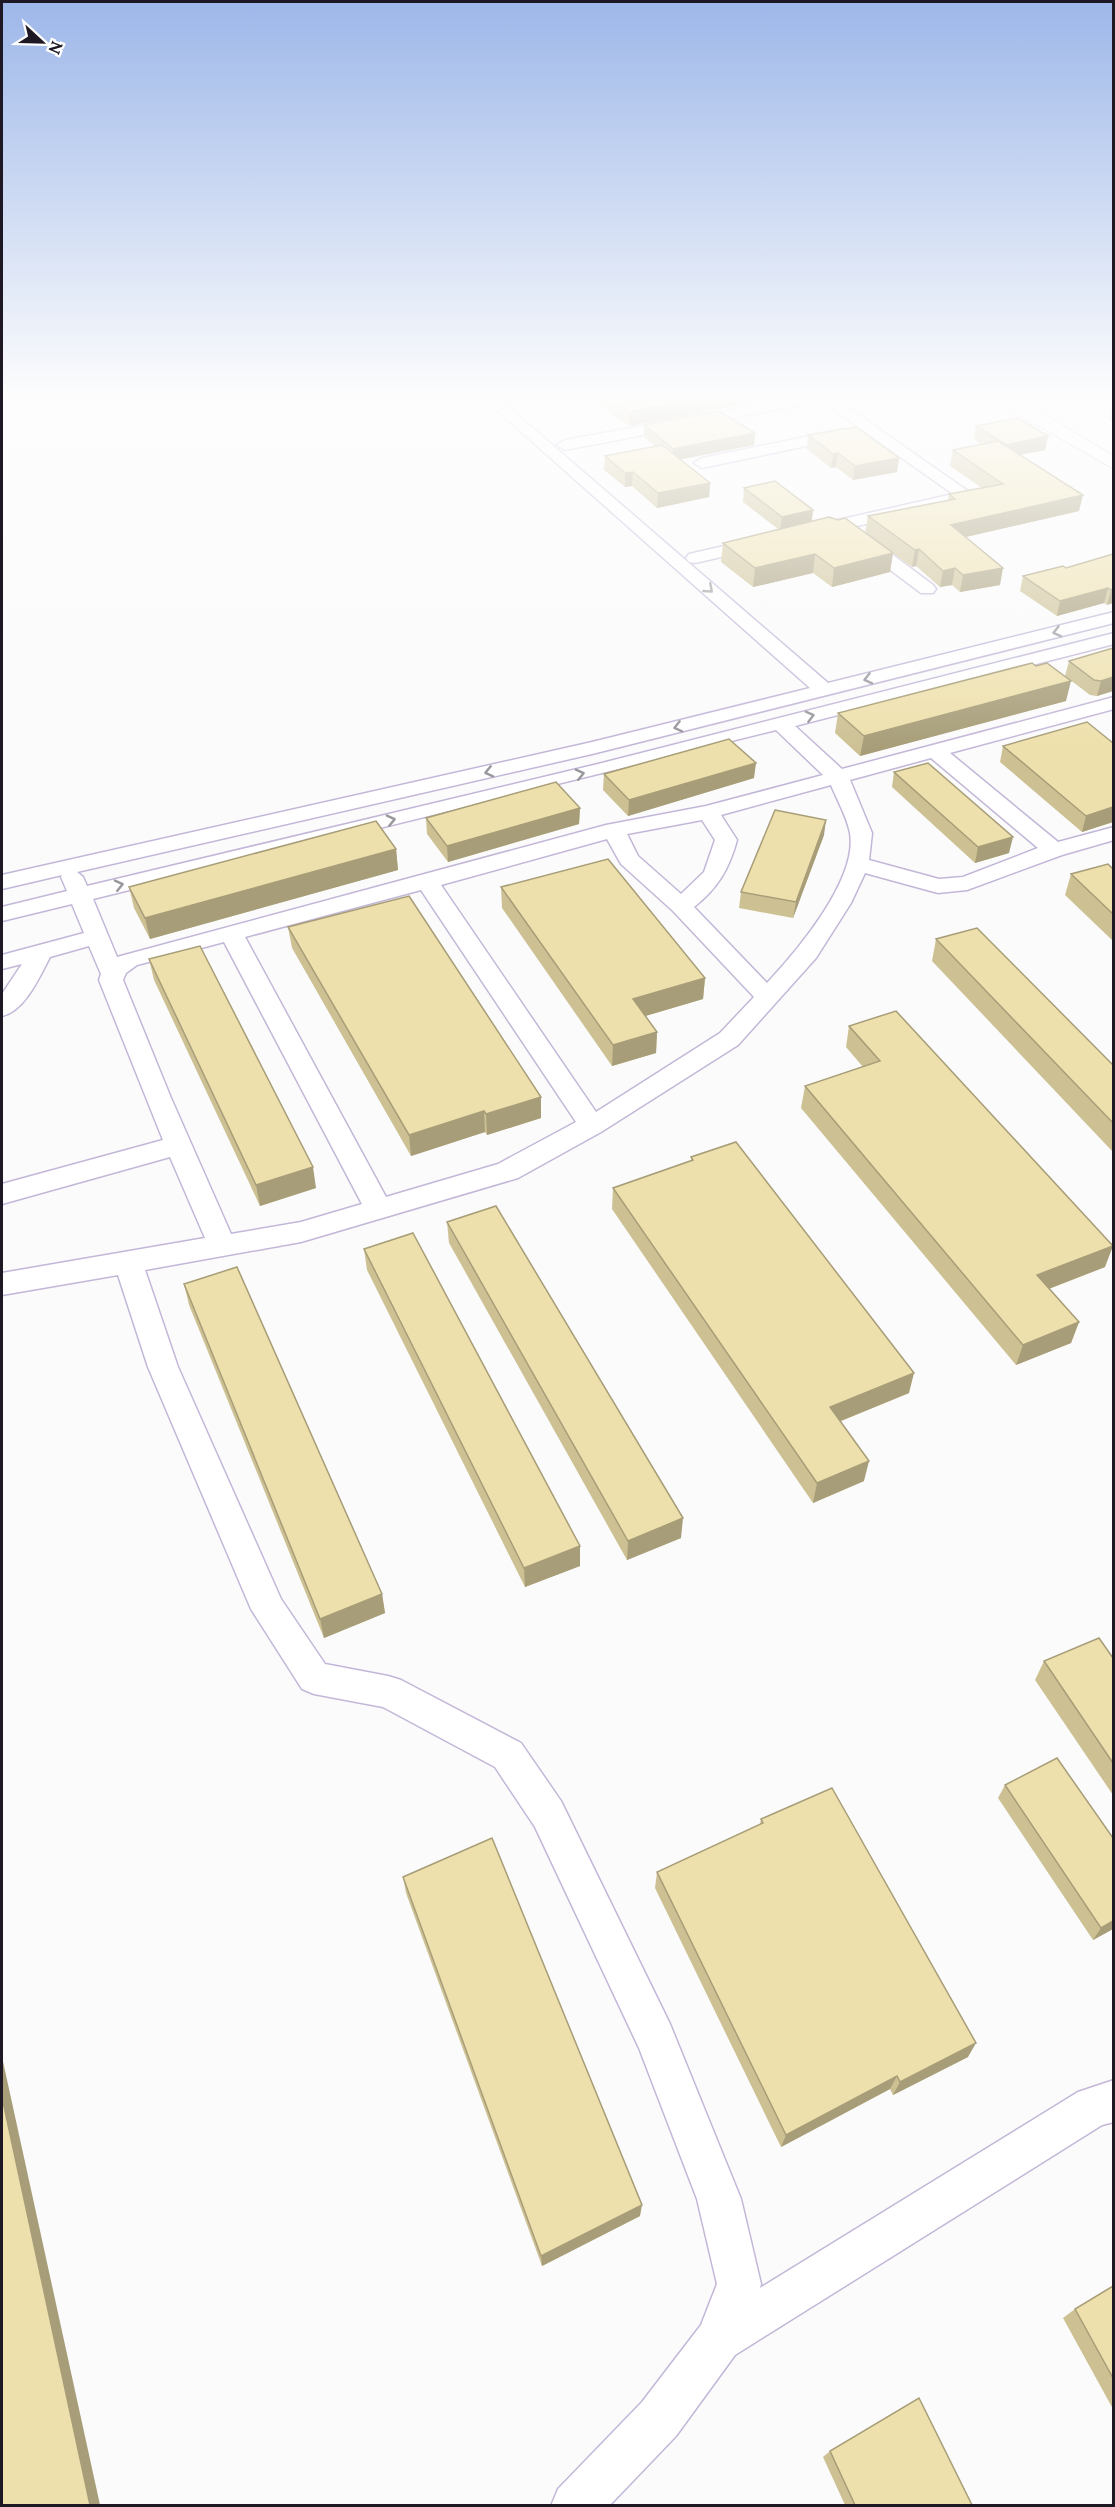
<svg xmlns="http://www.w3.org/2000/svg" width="1115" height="2507" font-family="Lora,serif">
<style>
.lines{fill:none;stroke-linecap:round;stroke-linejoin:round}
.street-casing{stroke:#c3b7d8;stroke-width:3}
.secondary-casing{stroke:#c3b7d8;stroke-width:2}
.street{fill:#fff;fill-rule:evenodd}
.secondary{fill:#fff;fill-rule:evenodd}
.wall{fill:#cdc194}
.shaded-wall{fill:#a79d78}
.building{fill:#eee0ac;stroke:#a79d78;stroke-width:1.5}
.oneway{stroke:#99979c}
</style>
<rect width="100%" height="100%" fill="#fbfbfb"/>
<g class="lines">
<defs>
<g id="street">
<path d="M484 399H499L828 683 1114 612V623L592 754 77 872 83 877 87 886 598 764 1114 633V644L795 726 842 769 1114 697V709L950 753 1058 842 1114 827V840L1062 855 967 890 938 893 865 873 851 903 816 958 738 1045 601 1132 518 1178 301 1242 145 1270 178 1367 281 1599 325 1664 388 1676 401 1680 521 1743 561 1801 670 2024 741 2199 761 2284 760 2288 1078 2092 1114 2080V2122L1102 2125 735 2355 676 2436 609 2506H551L558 2489 642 2402 701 2325 717 2284 697 2199 639 2048 535 1827 495 1767 383 1707 314 1694 302 1689 251 1609 148 1367 118 1275 2 1295V1273L205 1238 170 1157 2 1204V1184L163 1140 99 980 101 974 89 946 50 957C40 976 25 1011 2 1016V994L22 964 2 969V955L84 933 72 904 2 921V907L67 891 61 877 62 875 2 889V875L592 742 810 688ZM776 730 823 775 706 806 606 825 117 957 93 899ZM931 758 1038 848 963 877 939 879 869 860 872 833 850 780ZM831 785C837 800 847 817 850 833 858 879 797 951 767 983L694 907C718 888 729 869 737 840L721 815ZM702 820 715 840 704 872 681 894 638 856 627 834ZM607 839 621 864 673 911 754 997 720 1033 596 1112 441 885ZM421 890 576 1122 498 1164 386 1197 245 937ZM224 942 362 1204 301 1222 231 1234 171 1098 123 980 126 973 137 965Z"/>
<polygon points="793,399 836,399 975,496 967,501 813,536 807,535 804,531 807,527 953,494 821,401 565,450 557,445 565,440"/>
<polygon points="844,429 849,431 852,434 849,437 702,468 694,463 702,458"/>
<polygon points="859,533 865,534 933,585 936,589 933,593 921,593 853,542 850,538 853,534"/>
<polygon points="759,538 765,539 768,543 765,547 695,563 689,562 686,558 689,554"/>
</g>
<polygon id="secondary" points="996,399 1017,399 1114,456 1114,469 999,403"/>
</defs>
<use href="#street" class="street-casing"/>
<use href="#secondary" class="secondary-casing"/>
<use href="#street" class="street"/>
<use href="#secondary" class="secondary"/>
</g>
<g class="wall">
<polygon points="594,399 752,399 752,403 700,412 700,413 630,426 610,413"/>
<polygon points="1113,406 1113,423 1109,420 1112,407"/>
<polygon points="644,425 755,433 754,445 680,459 710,483 709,497 657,508 632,486 625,487 604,470 605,456 655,446 644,437"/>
<polygon points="976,426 1048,436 1045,450 1020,455 1079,511 966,537 1000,585 960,592 952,585 940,587 916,566 912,567 865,533 868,516 948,501 949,494 982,488 950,466 953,450 982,445 974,439"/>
<polygon points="808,435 899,458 897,472 853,480 836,467 831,468 807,449"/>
<polygon points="744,488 813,510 812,521 838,520 893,553 890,572 832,587 813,573 753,587 721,562 723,543 778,529 743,502"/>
<polygon points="1113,554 1113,603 1107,605 1104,603 1057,616 1020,591 1023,576 1066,568"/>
<polygon points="1113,648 1113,691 1097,696 1090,695 1065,676 1069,661"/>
<polygon points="1036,666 1066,701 860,756 835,733 838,713"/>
<polygon points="1113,743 1113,822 1082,832 1000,762 1003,746"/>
<polygon points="894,772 1009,853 975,863 892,787"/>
<polygon points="604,774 754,778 628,816 603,790"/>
<polygon points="580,808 579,824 448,862 427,834 426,818"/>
<polygon points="824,835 793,918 739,908 741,892"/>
<polygon points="396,849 398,870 150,939 134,908 129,887"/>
<polygon points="1113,869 1113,941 1065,895 1071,874"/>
<polygon points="501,887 705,978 703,999 645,1016 657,1032 656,1053 612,1066 502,908"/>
<polygon points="288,927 541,1118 487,1135 485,1132 411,1156 292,948"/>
<polygon points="936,939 1113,1065 1113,1152 932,961"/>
<polygon points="149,959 316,1188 260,1206 154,980"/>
<polygon points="849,1026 1105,1267 1049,1289 1079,1322 1071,1343 1016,1365 801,1108 805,1086 863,1067 846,1047"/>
<polygon points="691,1157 909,1393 841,1421 864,1481 813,1503 612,1209 613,1188 691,1161"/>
<polygon points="447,1222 681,1538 627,1560 449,1243"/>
<polygon points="364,1249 580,1546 580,1566 525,1587 367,1270"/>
<polygon points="184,1284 382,1594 385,1613 324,1638 189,1305"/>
<polygon points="1113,1658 1113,1795 1035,1680 1044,1661"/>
<polygon points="1005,1785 1113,1929 1093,1940 998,1798"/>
<polygon points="761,1819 968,2057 893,2095 890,2089 781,2147 655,1888 657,1872 760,1824"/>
<polygon points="403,1877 640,2216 542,2266 406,1893"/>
<polygon points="1113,2286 1113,2409 1063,2318 1075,2309"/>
<polygon points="830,2451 972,2505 845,2505 823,2457"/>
</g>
<g class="shaded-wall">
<polygon points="699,399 752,399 752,403 700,412 700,413 630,426 630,411"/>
<polygon points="755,433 754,445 673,461 673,449"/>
<polygon points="1048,436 1045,450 1003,458 1006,445"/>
<polygon points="838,453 836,467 831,468 833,454"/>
<polygon points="899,458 897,472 853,480 855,466"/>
<polygon points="633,472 632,486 625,487 625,473"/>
<polygon points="710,483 709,497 657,508 658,493"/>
<polygon points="1083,495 1079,511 948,541 951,525"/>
<polygon points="813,510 811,524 780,531 782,517"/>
<polygon points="919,549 916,566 912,567 915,550"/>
<polygon points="893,553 890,572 832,587 834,568"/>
<polygon points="815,554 813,573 753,587 755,568"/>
<polygon points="955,568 952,585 940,587 943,571"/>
<polygon points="1003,568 1000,585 960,592 963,575"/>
<polygon points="1108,588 1104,603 1057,616 1060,601"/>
<polygon points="1113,589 1113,603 1107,605 1111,590"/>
<polygon points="1113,677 1113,691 1097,696 1101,681"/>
<polygon points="1071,681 1066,701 860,756 864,736"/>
<polygon points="756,763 754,778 628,816 629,800"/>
<polygon points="1113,807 1113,822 1082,832 1086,816"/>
<polygon points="580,808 579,824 448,862 447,846"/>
<polygon points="826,820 824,835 793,918 796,902"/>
<polygon points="1013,837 1009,853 975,863 978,847"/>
<polygon points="396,849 398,870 150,939 145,918"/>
<polygon points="705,978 703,999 632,1020 633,999"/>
<polygon points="657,1032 656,1053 612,1066 613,1045"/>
<polygon points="541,1097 541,1118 487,1135 486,1114"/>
<polygon points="484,1111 485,1132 411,1156 409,1135"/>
<polygon points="313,1167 316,1188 260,1206 256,1185"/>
<polygon points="1113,1246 1105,1267 1030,1296 1037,1275"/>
<polygon points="1079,1322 1071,1343 1016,1365 1023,1345"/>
<polygon points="914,1373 909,1393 826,1427 830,1407"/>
<polygon points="869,1461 864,1481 813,1503 817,1483"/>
<polygon points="683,1518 681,1538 627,1560 628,1541"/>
<polygon points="580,1546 580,1566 525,1587 524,1568"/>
<polygon points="382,1594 385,1613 324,1638 320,1619"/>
<polygon points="1113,1921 1113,1929 1093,1940 1101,1928"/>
<polygon points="976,2043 968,2057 893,2095 900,2082"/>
<polygon points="2,2057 100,2505 90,2505 2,2097"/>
<polygon points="897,2076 890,2089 781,2147 786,2135"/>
<polygon points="642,2205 640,2216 542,2266 541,2256"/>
</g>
<g class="building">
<polygon points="612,399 701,399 630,411"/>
<polygon points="718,411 755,433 673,449 644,425"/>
<polygon points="1018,418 1048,436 1006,445 976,426"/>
<polygon points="856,427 899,458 855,466 838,453 833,454 808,435"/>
<polygon points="998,441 1083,495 951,525 1003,568 963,575 955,568 943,571 919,549 915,550 868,516 955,499 949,494 1003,484 953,450"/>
<polygon points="662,445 710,483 658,493 633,472 625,473 605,456"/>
<polygon points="775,481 813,510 782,517 744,488"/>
<polygon points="829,517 838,520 845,518 893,553 834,568 815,554 755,568 723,543"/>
<polygon points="1113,554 1113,589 1111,590 1108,588 1060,601 1023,576 1063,566 1066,568"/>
<polygon points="1113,648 1113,677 1101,681 1094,680 1069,661"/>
<polygon points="1032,663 1036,666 1047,663 1071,681 864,736 838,713"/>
<polygon points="1087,722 1113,743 1113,807 1086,816 1003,746"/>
<polygon points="729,739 756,763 629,800 604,774"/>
<polygon points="928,763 1013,837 978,847 894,772"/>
<polygon points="556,782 580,808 447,846 426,818"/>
<polygon points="775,810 826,820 796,902 741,892"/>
<polygon points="376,821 396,849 145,918 129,887"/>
<polygon points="608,859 705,978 633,999 657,1032 613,1045 501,887"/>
<polygon points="1108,864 1113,869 1113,914 1071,874"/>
<polygon points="409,896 541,1097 486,1114 484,1111 409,1135 288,927"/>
<polygon points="977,928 1113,1065 1113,1123 936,939"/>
<polygon points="200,946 313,1167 256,1185 149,959"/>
<polygon points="896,1011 1113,1246 1037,1275 1079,1322 1023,1345 805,1086 880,1061 849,1026"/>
<polygon points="736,1142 914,1373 830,1407 869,1461 817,1483 613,1188 693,1160 691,1157"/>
<polygon points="496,1206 683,1518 628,1541 447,1222"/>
<polygon points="413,1233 580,1546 524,1568 364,1249"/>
<polygon points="237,1267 382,1594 320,1619 184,1284"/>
<polygon points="1099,1638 1113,1658 1113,1763 1044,1661"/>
<polygon points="1057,1758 1113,1838 1113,1921 1101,1928 1005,1785"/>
<polygon points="832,1788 976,2043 900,2082 897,2076 786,2135 657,1872 763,1823 761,1819"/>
<polygon points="492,1838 642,2205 541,2256 403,1877"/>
<polygon points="2,2097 90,2505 2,2505"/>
<polygon points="1113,2286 1113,2378 1075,2309"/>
<polygon points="919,2398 972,2505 855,2505 830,2451"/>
</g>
<defs><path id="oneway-chevron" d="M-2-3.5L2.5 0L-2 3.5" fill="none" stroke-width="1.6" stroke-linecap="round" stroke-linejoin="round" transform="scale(1.5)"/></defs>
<g class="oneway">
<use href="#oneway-chevron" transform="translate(709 589) rotate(41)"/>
<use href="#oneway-chevron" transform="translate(1057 632) rotate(166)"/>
<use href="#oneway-chevron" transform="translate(868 679) rotate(166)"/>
<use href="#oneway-chevron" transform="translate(810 716) rotate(-14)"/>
<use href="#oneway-chevron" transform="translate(678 727) rotate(166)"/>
<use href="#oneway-chevron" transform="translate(489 772) rotate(167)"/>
<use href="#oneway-chevron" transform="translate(580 774) rotate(-13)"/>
<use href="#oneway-chevron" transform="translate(391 820) rotate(-13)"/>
<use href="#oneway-chevron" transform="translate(119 885) rotate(-13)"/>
</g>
<linearGradient id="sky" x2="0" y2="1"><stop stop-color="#9db7e9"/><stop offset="0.53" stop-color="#fdfdfd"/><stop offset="1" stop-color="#fdfdfd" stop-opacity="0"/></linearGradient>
<rect width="1115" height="750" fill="url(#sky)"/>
<rect width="1115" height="2507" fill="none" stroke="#1d1824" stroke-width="6"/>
<g transform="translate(42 42) rotate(112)" stroke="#ffffff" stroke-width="4.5" paint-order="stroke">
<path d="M0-4.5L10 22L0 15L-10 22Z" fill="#1d1824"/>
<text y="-9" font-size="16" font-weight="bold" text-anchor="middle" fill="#1d1824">N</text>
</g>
</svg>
